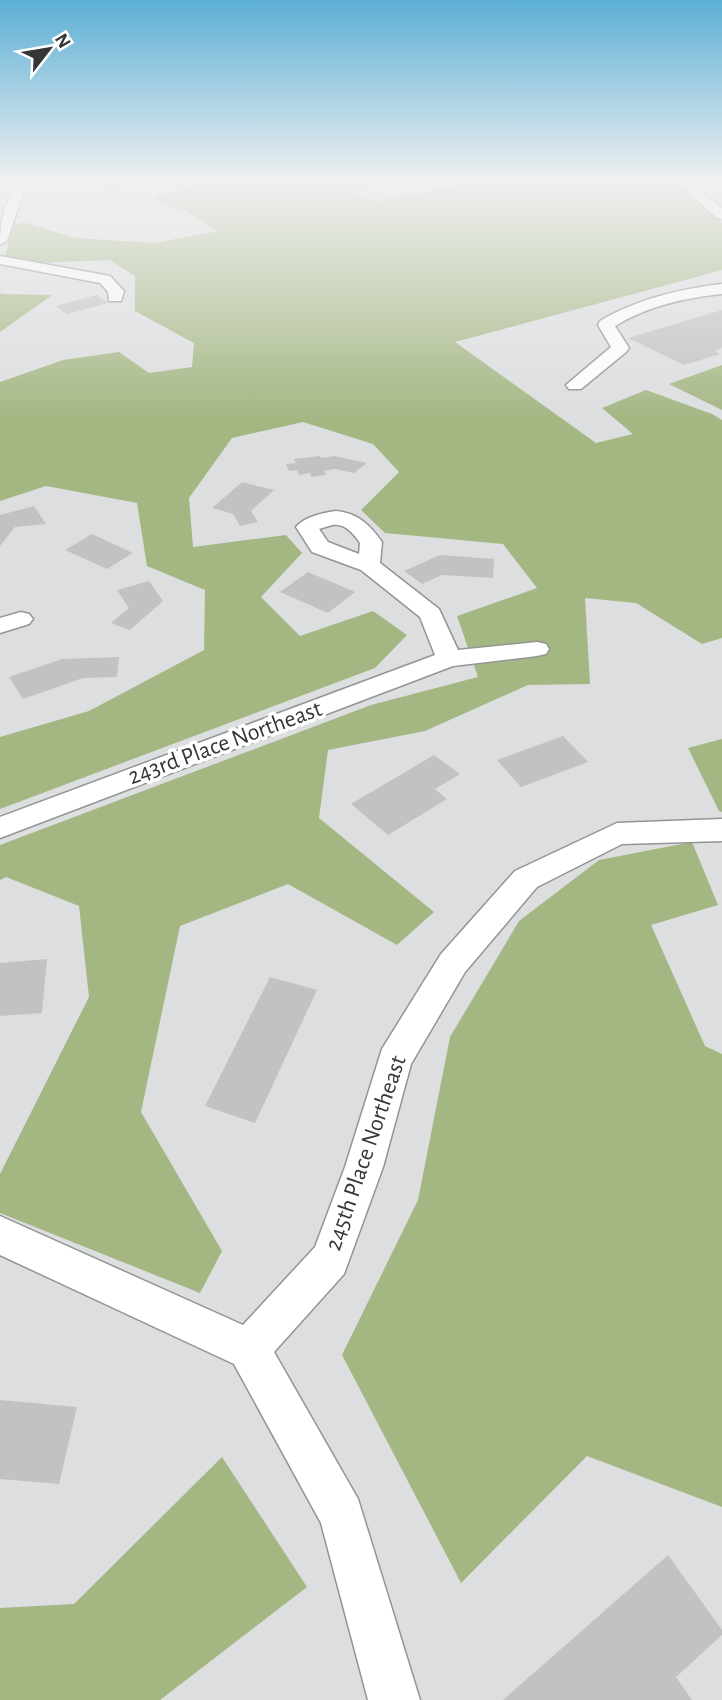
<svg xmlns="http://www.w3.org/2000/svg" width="722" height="1700" font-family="'Alegreya Sans',sans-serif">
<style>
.green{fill:#a4b783}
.building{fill:#c2c2c4}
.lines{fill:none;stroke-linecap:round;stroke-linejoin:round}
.minor-casing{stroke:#939496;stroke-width:3}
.minor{fill:#fff;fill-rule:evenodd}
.labels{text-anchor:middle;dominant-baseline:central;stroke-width:7;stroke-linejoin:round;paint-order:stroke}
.street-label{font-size:24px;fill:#353637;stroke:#fff}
</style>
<rect width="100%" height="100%" fill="#dddee0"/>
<g class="green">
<polygon points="192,182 373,182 357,194 376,201 475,182 675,182 722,223 722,270 455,342 596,443 633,434 602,408 646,390 712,414 722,420 722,638 702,644 636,603 585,598 590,684 528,685 425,731 328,750 319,818 434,912 397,945 288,884 180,926 141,1112 222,1251 200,1293 0,1213 0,1174 89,997 79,906 6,877 0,880 0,845 371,705 478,677 457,616 537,588 503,544 385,533 361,510 399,472 373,444 303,422 232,438 189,498 193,547 286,535 302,553 261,597 300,636 373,611 407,635 375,668 0,809 0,737 89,711 204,650 205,590 147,566 137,503 46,486 0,501 0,382 63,360 119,352 149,373 192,367 194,343 135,311 135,276 110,260 32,263 5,256 14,224 26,223 76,238 154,243 217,231 188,212 154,201 154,195 196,187"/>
<polygon points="0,293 3,294 52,295 0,332"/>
<polygon points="722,365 722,410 669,384"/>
<polygon points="722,739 722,812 719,811 688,748"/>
<polygon points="692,842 718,905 651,925 705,1046 722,1054 722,1507 587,1456 461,1583 342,1355 418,1200 450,1037 519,921 599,860"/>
<polygon points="222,1457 307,1587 160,1700 0,1700 0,1608 74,1604"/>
</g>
<g class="building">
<polygon points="104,182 138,182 140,185 119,187 121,193 108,194"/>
<polygon points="97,295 108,303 67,314 56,306"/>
<polygon points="722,310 722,348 715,351 720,354 684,365 628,338"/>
<polygon points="320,456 321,458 334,456 367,463 354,473 335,469 324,471 326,475 311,477 310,473 299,475 297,470 289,471 286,464 296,463 294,459"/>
<polygon points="242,482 274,490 251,511 258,522 240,526 233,514 212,508"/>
<polygon points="34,506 46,524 15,527 0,546 0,515"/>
<polygon points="92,534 133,553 107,569 65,550"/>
<polygon points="440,555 494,559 493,578 442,575 422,584 404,571"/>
<polygon points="308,572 355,592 328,613 280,592"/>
<polygon points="149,581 163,601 130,630 111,623 129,608 117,590"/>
<polygon points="119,657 117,677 83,678 23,699 9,677 62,659"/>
<polygon points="563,736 588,762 521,787 497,760"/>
<polygon points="434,755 460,774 435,789 447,799 388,835 351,804"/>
<polygon points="47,959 42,1013 0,1016 0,963"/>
<polygon points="270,977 317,990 255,1123 205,1106"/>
<polygon points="0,1400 77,1407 59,1484 0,1479"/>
<polygon points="668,1555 722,1630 722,1635 676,1677 692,1700 503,1700"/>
</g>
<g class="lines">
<defs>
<g id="minor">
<path d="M19 182H32L23 194 7 241 0 245C0 222 4 201 19 182Z"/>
<polygon points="677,182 691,182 722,208 722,219 717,218"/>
<polygon points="0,256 110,276 124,291 121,301 109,301 108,292 100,283 0,264"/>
<path d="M722 284V294C684 298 648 306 615 326L629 348 626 352 581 389H569L566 385 611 347 598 325 600 321C637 299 679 289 722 284Z"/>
<path d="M336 511C358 513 370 525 382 542L380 563 439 609 458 650 537 642 546 644 549 649 546 654 537 656 453 666 0 838V817L435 655 420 617 361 570 312 552 296 527C305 516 323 513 336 511ZM332 525C345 523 353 533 360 543L359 554 328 542 319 529Z"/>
<polygon points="21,612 29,614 33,619 29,624 0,633 0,618"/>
<polygon points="722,819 722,841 622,844 537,887 465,972 411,1064 383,1167 344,1274 274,1352 358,1499 420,1700 368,1700 321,1523 234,1364 0,1255 0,1216 243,1325 315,1247 345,1167 382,1049 441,954 515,871 617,823"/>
</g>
</defs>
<use href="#minor" class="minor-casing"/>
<use href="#minor" class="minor"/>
</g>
<linearGradient id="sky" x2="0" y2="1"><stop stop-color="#5cafd5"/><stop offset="0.43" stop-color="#f0f0f1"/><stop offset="1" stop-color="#f0f0f1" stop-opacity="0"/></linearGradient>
<rect width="722" height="420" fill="url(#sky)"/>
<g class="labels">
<g class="street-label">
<text transform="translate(225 743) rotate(-20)">243rd Place Northeast</text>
<text transform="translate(366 1153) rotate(-71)">245th Place Northeast</text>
</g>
</g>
<g transform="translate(49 49) rotate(59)" stroke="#ffffff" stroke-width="5" paint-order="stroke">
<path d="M0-5L12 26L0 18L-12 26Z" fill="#353637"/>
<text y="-10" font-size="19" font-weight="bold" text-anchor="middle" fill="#353637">N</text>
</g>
</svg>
